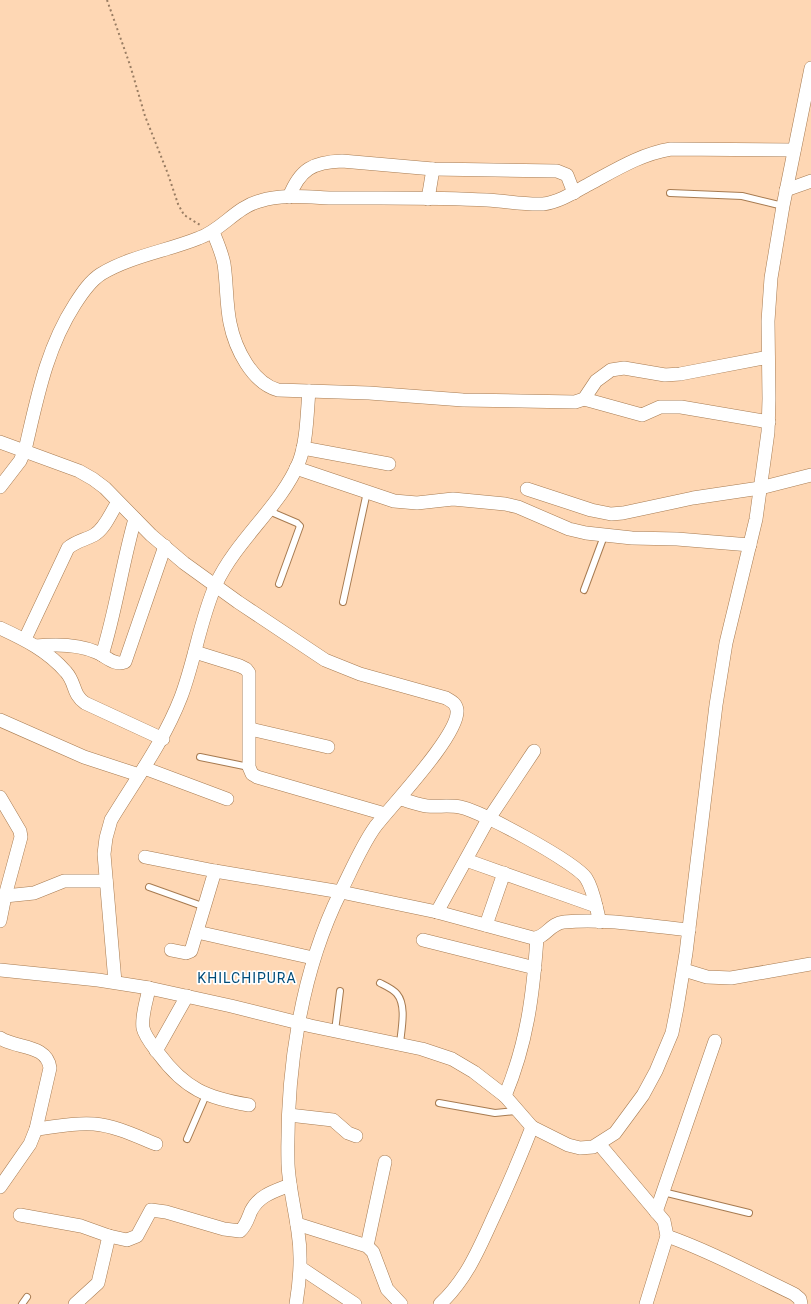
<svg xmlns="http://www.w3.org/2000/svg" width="811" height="1304" font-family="Roboto,sans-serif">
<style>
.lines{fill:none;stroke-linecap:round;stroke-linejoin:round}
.service-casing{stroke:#a77b51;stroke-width:8}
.minor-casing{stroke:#a77b51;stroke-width:14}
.path{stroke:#997d63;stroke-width:2;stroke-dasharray:2 3;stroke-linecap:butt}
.service{stroke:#fff;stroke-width:6}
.minor{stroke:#fff;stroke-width:13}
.labels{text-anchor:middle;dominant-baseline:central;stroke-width:3.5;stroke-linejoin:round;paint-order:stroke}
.quarter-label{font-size:14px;letter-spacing:1px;fill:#004c79;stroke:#fff}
</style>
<rect width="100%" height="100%" fill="#fed7b4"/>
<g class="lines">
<defs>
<g id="service">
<polyline points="670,193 742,196 783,206"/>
<polyline points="269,511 297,523 300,526 279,584"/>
<polyline points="584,590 604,536"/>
<polyline points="343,602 367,492"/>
<polyline points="200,757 249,767"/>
<polyline points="149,887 205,907"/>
<path d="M380 983C386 986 393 989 397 994 407 1006 401 1030 400 1044"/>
<polyline points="335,1031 340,991"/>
<polyline points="439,1103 495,1113 516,1111"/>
<polyline points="187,1139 206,1095"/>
<polyline points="663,1192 749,1213"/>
<polyline points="22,1304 27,1297"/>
</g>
<g id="minor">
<polyline points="786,190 811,181"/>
<path d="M289 197C300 169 313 162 342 161L433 169 557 171 567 175 574 193"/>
<polyline points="428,199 433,169"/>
<path d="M213 232C217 242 222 253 224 264 227 284 226 304 230 323 235 348 252 383 278 390L369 393 463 400 575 402 584 399 596 381 611 370 624 368 665 375 680 374 768 357"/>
<polyline points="584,399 642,415 660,407 681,407 769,422"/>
<path d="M0 442 79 471 93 479 105 488 151 535 184 563 238 602 325 660 360 674 446 698C451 701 456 703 457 710 460 734 391 806 375 827 362 845 351 871 341 891 300 973 286 1073 288 1164 289 1187 295 1209 298 1232 302 1256 300 1280 296 1304"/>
<polyline points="303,448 389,464"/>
<polyline points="296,468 394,501 417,503 453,499 505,504 518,507 569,529 586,533 632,538 677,539 750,545"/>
<path d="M0 487 20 461 25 450C37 399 46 349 75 304 82 293 90 281 101 274 131 256 167 251 199 238 222 230 236 207 260 201 282 194 308 197 331 198 383 198 436 197 487 200 506 201 525 205 543 204 560 202 576 191 591 183 617 169 641 154 671 149L794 150"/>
<polyline points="527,489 591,510 611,514 623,513 693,498 760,488 811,475"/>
<path d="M0 628C24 639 48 651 66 672 76 683 72 694 85 703L163 739"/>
<path d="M25 639 68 548C76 541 85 540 94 535 105 529 111 512 118 502"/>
<path d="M36 646C56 644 78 644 96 652 106 656 114 666 125 662L165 546"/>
<polyline points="195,652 240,666 246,669 249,673 249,767 252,774 257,777 385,814"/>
<path d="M102 655C116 611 122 564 135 519"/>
<polyline points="0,720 84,757 139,775"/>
<polyline points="250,729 328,747"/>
<polyline points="144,768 227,799"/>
<polyline points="0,797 20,831 21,837 5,896 0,921"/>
<path d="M400 799C409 801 418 805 427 806 438 807 449 805 460 807 481 811 575 862 586 878 594 890 596 908 600 922"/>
<path d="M145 857 215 871 341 892 437 912 533 938C545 939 550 923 564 922 605 918 648 926 689 930"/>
<polyline points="466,860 596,906"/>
<polyline points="5,896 34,893 64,881 106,881"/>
<polyline points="437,912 486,823 534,751"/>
<polyline points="486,925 504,873"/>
<polyline points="197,932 313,958"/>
<polyline points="423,940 535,968"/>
<polyline points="171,950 186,953 191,951 215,871"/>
<polyline points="0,970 98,980 149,988 231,1006 311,1026 422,1049 452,1059 474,1072 505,1096 532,1127 568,1145 580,1148 593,1147 615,1133 643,1095 656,1071 672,1033 677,1008 686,953 716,705 726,643 756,519 768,432 769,399 768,321 771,278 783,206 811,68"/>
<polyline points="684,970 707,977 731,978 811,964"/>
<path d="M115 982 104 854 106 838 111 820C136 779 164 741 181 697 195 660 200 620 216 584 237 539 281 506 299 462 307 441 307 413 309 391"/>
<path d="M149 988C147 1000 141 1016 143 1028 145 1037 153 1046 159 1054 185 1089 207 1098 249 1105"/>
<path d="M0 1038C17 1049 47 1044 50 1068L36 1129 30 1144 0 1187"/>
<polyline points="156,1051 187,996"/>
<path d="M505 1096C527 1043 533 996 537 938"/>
<polyline points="289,1115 333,1120 348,1133 356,1136"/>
<path d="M36 1129C55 1127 75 1122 94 1124 116 1126 136 1136 156 1144"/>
<polyline points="600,1145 664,1221 667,1236 646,1304"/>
<polyline points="656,1212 715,1041"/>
<path d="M20 1215 81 1226 109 1236 127 1240 137 1236 151 1210 166 1212 224 1229 240 1231C246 1226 248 1218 251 1211 259 1195 275 1191 290 1185"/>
<polyline points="297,1224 367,1246 373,1252 387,1289 401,1304"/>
<path d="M667 1236C712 1252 752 1274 794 1294L800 1299 801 1304"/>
<polyline points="367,1246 385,1162"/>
<polyline points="301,1268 355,1304"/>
<polyline points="75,1304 98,1283 109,1236"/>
<path d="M440 1304C466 1280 479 1249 493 1218 507 1188 520 1158 532 1127"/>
</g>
</defs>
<use href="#service" class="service-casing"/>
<use href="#minor" class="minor-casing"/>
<polyline class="path" points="107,0 130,65 145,116 168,174 178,204 184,215 200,225"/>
<use href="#service" class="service"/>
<use href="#minor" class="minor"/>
</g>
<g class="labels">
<g class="quarter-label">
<text x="247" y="978">KHILCHIPURA</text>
</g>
</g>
</svg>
